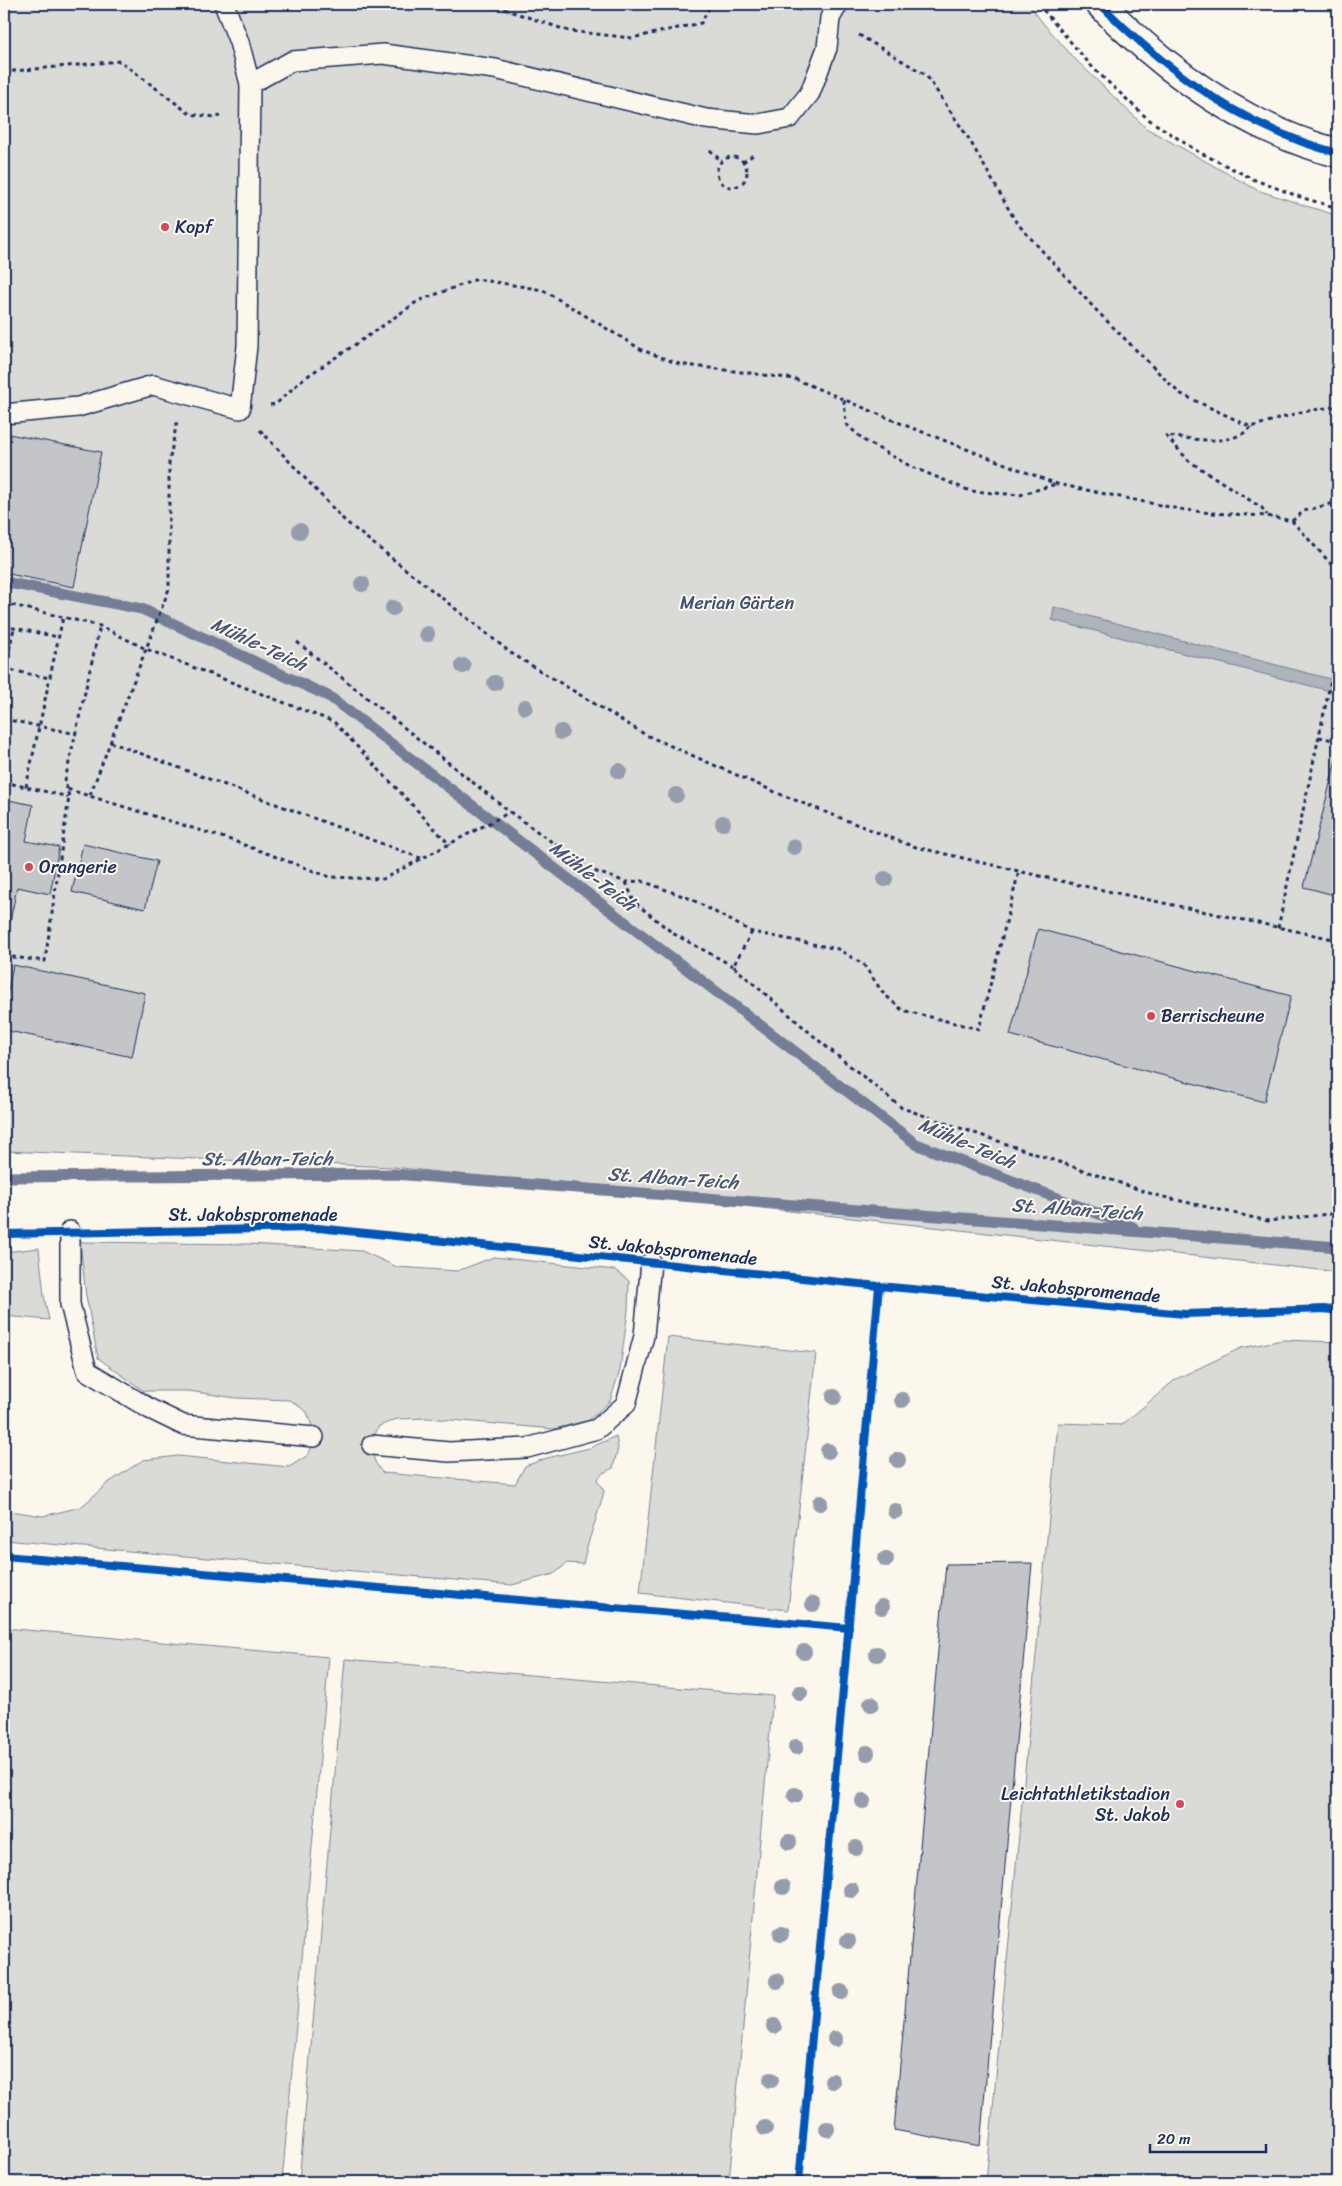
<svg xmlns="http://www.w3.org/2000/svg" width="1342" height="2186" font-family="Sriracha,sans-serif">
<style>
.built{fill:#eae8e2}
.green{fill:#dadad7;stroke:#7a849a}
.water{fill:#afb3bb;stroke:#747e96}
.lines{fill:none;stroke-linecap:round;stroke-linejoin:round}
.stream{stroke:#747e96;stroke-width:11}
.building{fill:#c3c5c9;stroke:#1b2f5e}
.service-casing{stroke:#1b2f5e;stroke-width:22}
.secondary-casing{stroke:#1b2f5e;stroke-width:31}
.path{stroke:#1b2f5e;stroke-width:3;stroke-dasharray:4 4;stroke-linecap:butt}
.service{stroke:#fbf7ec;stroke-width:19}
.secondary{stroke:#fbf7ec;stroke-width:28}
.cycleway-casing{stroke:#fbf7ec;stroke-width:11}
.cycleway{stroke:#0057b8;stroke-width:8}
.tree{fill:#959cab}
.poi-dot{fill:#d1495b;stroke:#fbf7ec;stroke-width:2}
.labels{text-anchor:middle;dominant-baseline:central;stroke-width:4;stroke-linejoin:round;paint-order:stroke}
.poi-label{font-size:18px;fill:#1b2f5e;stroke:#fbf7ec;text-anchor:start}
.park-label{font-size:18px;fill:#415176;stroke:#fbf7ec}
.street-label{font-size:18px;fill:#1b2f5e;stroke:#fbf7ec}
.water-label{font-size:19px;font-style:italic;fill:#47577a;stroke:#fbf7ec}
</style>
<rect width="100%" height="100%" fill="#fbf7ec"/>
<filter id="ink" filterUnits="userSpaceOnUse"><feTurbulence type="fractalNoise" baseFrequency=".02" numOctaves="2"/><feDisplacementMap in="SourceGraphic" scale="10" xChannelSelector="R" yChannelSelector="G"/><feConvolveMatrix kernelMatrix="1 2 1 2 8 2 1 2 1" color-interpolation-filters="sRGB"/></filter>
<g filter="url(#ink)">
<polygon class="built" points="1295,4 1338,4 1338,14"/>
<g class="green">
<polygon points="4,4 1029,4 1042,22 1074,58 1146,128 1257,190 1338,216 1338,1272 393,1167 4,1151"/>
<path d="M80 1242 249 1244 362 1251 397 1267 457 1271 494 1257 615 1270 629 1281 628 1310 620 1370 610 1401 589 1420 554 1429 428 1418 397 1419 379 1426C370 1443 369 1458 383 1473L515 1484 525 1466 547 1458 590 1448 616 1436 618 1448 613 1468 603 1473 597 1480 604 1491C598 1516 588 1539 583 1564L567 1563 554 1574 512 1585 4 1540V1510L43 1516 81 1507 108 1483 143 1460 178 1456 289 1467 307 1456 314 1443V1432L307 1412 290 1400 236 1398 189 1391H144L98 1358 86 1296Z"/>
<polygon points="39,1248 44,1296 49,1320 4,1316 4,1252"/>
<polygon points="668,1337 816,1353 788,1610 640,1593"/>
<polygon points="1283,1340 1338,1342 1338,2182 986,2182 1058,1423 1122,1425 1176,1379 1241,1348"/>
<polygon points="4,1628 329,1657 282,2182 4,2182"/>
<polygon points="345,1659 773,1696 729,2182 299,2182"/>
</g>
<polygon class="water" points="1054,607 1338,681 1338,693 1052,620"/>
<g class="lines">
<g class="stream">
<polyline points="4,582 142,609 330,697 916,1144 1133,1227"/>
<polyline points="4,1177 394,1174 1338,1247"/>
</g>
</g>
<g class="building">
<polygon points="4,433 101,452 74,587 4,573"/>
<polygon points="1338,752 1338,896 1304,887"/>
<polygon points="4,799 33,805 26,841 59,847 50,894 17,887 10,922 4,920"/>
<polygon points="83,844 157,861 145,909 72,892"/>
<polygon points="1038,929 1291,996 1264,1102 1010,1035"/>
<polygon points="13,965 145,993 132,1057 4,1030 4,1011"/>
<polygon points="1032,1563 980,2146 894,2130 946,1564"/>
</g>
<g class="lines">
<defs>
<g id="service">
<polyline points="224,4 239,42 250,84"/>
<polyline points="4,414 78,407 153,385 240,409 247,346 250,84 292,61 383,54 495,69 706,119 758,124 790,118 810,93 827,48 830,18 838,4"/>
<polyline points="70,1231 70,1304 87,1371 150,1409 183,1425 314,1437"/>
<polyline points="372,1445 449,1452 527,1448 597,1429 626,1404 644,1336 651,1262"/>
</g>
<path id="secondary" d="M1100 4C1166 71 1245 129 1338 153"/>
</defs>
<use href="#service" class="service-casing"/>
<use href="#secondary" class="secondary-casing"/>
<g class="path">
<polyline points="489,4 569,31 632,38 701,23 711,4"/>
<polyline points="765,4 801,10"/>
<polyline points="1038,4 1094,69 1148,119 1197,151 1255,180 1303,198 1338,208"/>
<polyline points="859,35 926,75 969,139 1016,222 1095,309 1179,393 1251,427 1301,412 1338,406"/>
<polyline points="4,72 120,61 190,114 215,117 220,116"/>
<polyline points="710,150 722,162"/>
<circle cx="732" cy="172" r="15"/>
<polyline points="743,162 753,155"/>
<polyline points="4,346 4,347"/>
<polyline points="844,400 846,424 865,441 910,466 970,491 1020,495 1056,484"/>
<polyline points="270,405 276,404 303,379 365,338 418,301 477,279 543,290 642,350 679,364 795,379 907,426 1057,484 1179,509 1211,513 1267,516 1292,521 1332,565 1338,580"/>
<path d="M1251 427C1232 448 1192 438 1166 436L1189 461 1262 508 1267 515"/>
<polyline points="260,430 345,521 511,653 646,735 782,795 912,846 1065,882 1338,940"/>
<polyline points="1292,521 1304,511 1338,502"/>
<polyline points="4,603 100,626 146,649 334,722 450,845"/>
<polyline points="4,626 58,637"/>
<polyline points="297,642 510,812 591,870 626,882 642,881 691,899 752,932 838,949 864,965 883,993 902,1010 979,1029 1019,871"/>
<polyline points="4,669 50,678"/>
<polyline points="4,673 14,628"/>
<polyline points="4,719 77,734"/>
<polyline points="1319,737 1338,741"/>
<polyline points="110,742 423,859"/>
<polyline points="4,782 69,797"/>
<polyline points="26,787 63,617"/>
<polyline points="67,789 65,780 100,626"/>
<polyline points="90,795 169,589 169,463 177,421"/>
<polyline points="626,882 634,902 674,934 733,966"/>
<polyline points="1278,928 1338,647"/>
<polyline points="752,932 733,966 823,1044 902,1108 1155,1195 1268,1221 1338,1213"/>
<polyline points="4,956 45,961 69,797 67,789 231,840 330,877 383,879 510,812"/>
</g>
<use href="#service" class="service"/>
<use href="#secondary" class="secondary"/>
<defs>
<g id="cycleway">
<path d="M1100 4C1166 71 1245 129 1338 153"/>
<polyline points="4,1234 318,1228 879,1286 1185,1314 1324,1309 1338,1311"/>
<polyline points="4,1556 849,1628"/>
<polyline points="799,2182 879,1286"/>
</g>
</defs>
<use href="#cycleway" class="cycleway-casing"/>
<use href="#cycleway" class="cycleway"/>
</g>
<g class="tree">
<circle cx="300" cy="531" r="8"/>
<circle cx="362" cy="584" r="8"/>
<circle cx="393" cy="608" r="8"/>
<circle cx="427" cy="634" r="8"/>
<circle cx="463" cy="666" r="8"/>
<circle cx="495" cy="683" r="8"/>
<circle cx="525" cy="707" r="8"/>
<circle cx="561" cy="732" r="8"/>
<circle cx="619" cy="771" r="8"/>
<circle cx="676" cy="795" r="8"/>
<circle cx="723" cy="823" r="8"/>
<circle cx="794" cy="847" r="8"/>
<circle cx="885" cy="879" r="8"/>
<circle cx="834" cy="1397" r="8"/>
<circle cx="902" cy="1400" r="8"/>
<circle cx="828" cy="1451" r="8"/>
<circle cx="898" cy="1460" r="8"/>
<circle cx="820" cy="1503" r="8"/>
<circle cx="895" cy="1511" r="8"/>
<circle cx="886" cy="1559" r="8"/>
<circle cx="813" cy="1604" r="8"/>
<circle cx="882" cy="1607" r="8"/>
<circle cx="804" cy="1652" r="8"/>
<circle cx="877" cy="1654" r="8"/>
<circle cx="800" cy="1693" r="8"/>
<circle cx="871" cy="1704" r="8"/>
<circle cx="796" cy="1747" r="8"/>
<circle cx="867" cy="1753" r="8"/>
<circle cx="795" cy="1795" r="8"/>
<circle cx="863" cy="1801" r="8"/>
<circle cx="789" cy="1842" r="8"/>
<circle cx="856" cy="1848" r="8"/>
<circle cx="783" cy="1887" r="8"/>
<circle cx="851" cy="1890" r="8"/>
<circle cx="781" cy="1934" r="8"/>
<circle cx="848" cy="1941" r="8"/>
<circle cx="777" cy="1981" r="8"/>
<circle cx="841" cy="1992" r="8"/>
<circle cx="774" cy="2026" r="8"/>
<circle cx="835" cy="2039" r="8"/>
<circle cx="771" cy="2080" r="8"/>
<circle cx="832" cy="2081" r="8"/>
<circle cx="765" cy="2128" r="8"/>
<circle cx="827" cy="2129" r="8"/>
</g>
</g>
<g class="poi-dot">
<circle cx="165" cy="227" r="5"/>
<circle cx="29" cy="867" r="5"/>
<circle cx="1151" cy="1016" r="5"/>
<circle cx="1180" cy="1804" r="5"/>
</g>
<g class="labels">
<g class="poi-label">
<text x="175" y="227">Kopf</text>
<text x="39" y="867">Orangerie</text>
<text x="1161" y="1016">Berrischeune</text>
<text x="1170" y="1794" text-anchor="end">Leichtathletikstadion<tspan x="1170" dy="21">St. Jakob</tspan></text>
</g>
<g class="park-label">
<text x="737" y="603">Merian Gärten</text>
</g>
<g class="street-label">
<text x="253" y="1215">St. Jakobspromenade</text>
<text transform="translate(673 1250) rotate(6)">St. Jakobspromenade</text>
<text transform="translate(1076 1289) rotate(5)">St. Jakobspromenade</text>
</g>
<g class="water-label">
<text transform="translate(259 644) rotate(25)">Mühle-Teich</text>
<text transform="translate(593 876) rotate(37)">Mühle-Teich</text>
<text transform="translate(967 1143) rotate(23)">Mühle-Teich</text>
<text x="267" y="1158">St. Alban-Teich</text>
<text transform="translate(673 1178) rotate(4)">St. Alban-Teich</text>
<text transform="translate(1077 1209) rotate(4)">St. Alban-Teich</text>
</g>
</g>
<rect width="1342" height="2186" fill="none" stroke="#fbf7ec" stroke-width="20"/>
<rect x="10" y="10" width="1322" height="2166" fill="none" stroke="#1b2f5e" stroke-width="2" filter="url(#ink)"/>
<path d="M1150 2144v8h116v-8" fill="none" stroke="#1b2f5e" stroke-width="2.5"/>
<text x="1157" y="2144" font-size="15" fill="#1b2f5e" stroke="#fbf7ec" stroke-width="4" paint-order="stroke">20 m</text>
</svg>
